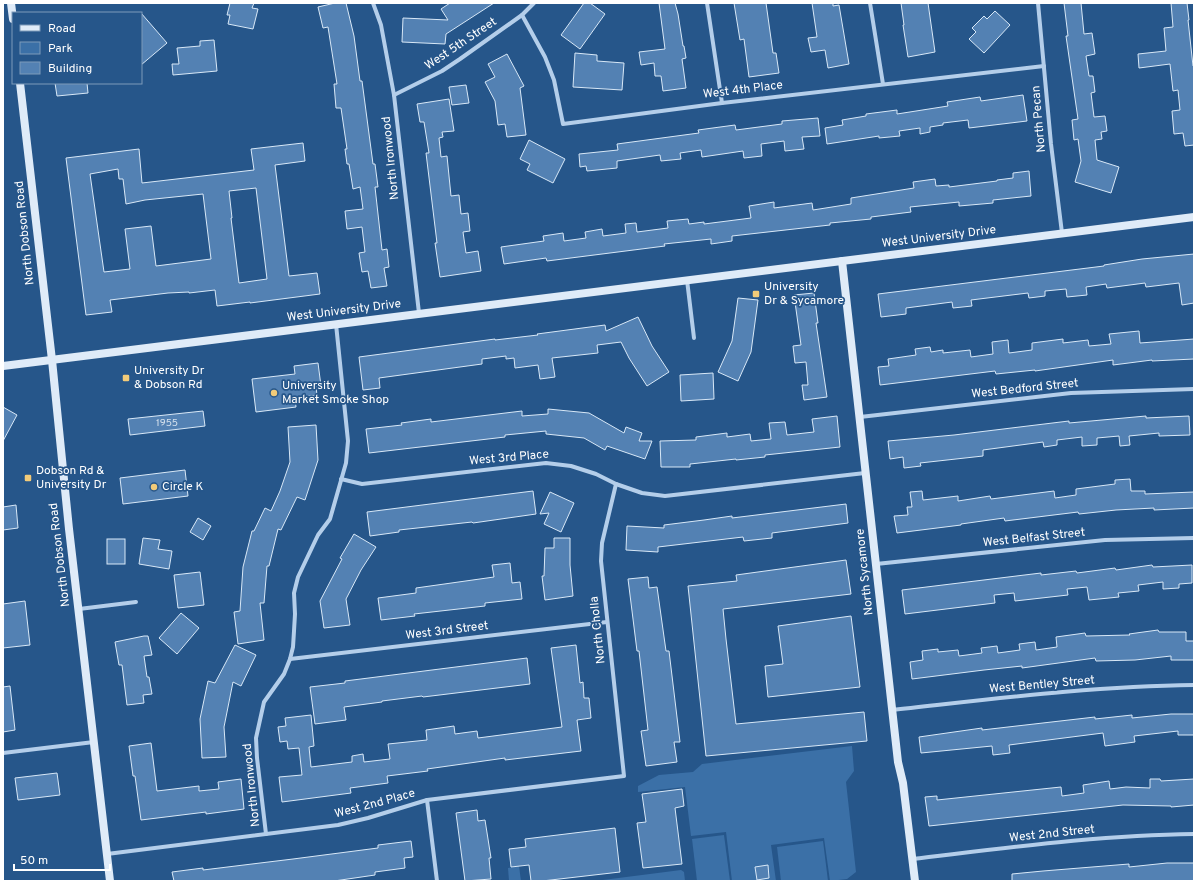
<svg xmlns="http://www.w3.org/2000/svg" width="1197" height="884" font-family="Overpass,sans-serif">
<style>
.green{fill:#3b70a7}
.building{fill:#5381b3;stroke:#d8e8f7;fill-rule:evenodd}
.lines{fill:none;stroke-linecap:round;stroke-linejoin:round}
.street{stroke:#b4ceea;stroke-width:4}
.secondary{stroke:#dfebf8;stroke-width:8}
.poi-dot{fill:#f2cb79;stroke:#26568a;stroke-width:1.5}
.labels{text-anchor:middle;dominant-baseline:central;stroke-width:3.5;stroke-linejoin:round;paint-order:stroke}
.number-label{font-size:10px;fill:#d4e0ec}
.street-label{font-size:12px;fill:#fff;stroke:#26568a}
.poi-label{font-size:12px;fill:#fff;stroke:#26568a;text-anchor:start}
</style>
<rect width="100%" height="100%" fill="#26568a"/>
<g class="green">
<polygon points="852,746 854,771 846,782 856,872 847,879 830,881 824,838 771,845 776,881 732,881 726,832 691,836 685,787 638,792 638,786 659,775 693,772 702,764"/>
<polygon points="724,835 730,881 697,881 692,839"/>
<polygon points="823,841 828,881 781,881 777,847"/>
<polygon points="519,866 521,881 509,881 508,868"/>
<polygon points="681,870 684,872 685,881 595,881"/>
</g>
<g class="building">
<polygon points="230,3 254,3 252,8 258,9 253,29 228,24 230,15 227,15"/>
<polygon points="335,3 346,3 354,36 360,81 362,81 373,164 375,164 378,187 375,187 382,250 387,249 389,267 384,268 387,286 371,288 368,271 362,272 359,253 365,252 362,227 347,229 345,211 363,209 360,187 353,189 349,164 347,164 345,149 347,149 341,108 336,108 334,84 337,84 328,27 323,28 318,7"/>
<polygon points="450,3 494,3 446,34 445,44 402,42 403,18 448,20 441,9"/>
<polygon points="584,3 590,3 605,14 580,49 561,35"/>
<polygon points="659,3 675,3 678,14 683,46 684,46 686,58 682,59 686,88 663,91 661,76 655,76 654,63 641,65 639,52 665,49"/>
<polygon points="734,3 766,3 773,53 776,53 779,73 749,77 744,39 740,40"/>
<polygon points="812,3 833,3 833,6 839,5 849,64 828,68 825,50 811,52 808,38 817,37"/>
<polygon points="901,3 928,3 935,52 908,57 903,25 904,25"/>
<polygon points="1064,3 1081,3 1084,34 1092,33 1095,54 1086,56 1089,76 1093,76 1095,92 1091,93 1094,117 1105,116 1107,131 1101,132 1102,139 1095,140 1097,160 1119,167 1111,193 1075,182 1081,161 1078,139 1074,140 1072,120 1078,119 1066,36 1068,36"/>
<polygon points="1171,3 1187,3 1189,20 1188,20 1193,66 1194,66 1194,145 1185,146 1183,133 1174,134 1172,111 1180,110 1178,90 1173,91 1170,64 1139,68 1138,54 1166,51 1164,28 1173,27"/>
<polygon points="995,11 1010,25 984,53 969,39 976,32 972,28 984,16 987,19"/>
<polygon points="141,13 167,43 141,65"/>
<polygon points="214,40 217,71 173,75 172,64 179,64 177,48 200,46 200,41"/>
<polygon points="575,53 597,55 597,61 624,63 622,90 573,87"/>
<polygon points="507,54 524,86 520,88 526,135 507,137 505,124 498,125 495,101 485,82 495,77 488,64"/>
<polygon points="55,83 87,83 88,93 57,96"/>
<polygon points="466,85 469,103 452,105 449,87"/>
<polygon points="1023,95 1027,121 969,128 968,120 943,123 943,125 930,127 930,132 920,134 920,128 899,131 900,136 879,138 879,136 827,144 825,128 843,125 842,120 866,116 866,114 897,110 897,114 948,106 947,102 980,97 981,101"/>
<polygon points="449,99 454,131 442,132 443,137 439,138 441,157 447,156 451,196 459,195 461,214 468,213 470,231 463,232 466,253 478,251 481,271 440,277 435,243 437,243 426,153 429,153 424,122 420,122 417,104"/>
<polygon points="818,118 820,136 802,137 804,149 785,151 784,141 761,144 762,156 744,158 743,151 702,157 701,150 680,153 681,159 661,161 660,155 617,161 617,168 587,171 586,166 580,167 579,154 618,150 617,144 699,133 698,130 735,125 736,130 782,124 782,121"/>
<polygon points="529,140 565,159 553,183 527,170 530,164 520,159"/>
<path d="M303 143 305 161 275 165 289 276 317 273 320 294 250 303V302L217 306 215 290 189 293V292L168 293 110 300 112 312 86 315 66 158 139 149 142 183 254 170 251 149ZM118 169 119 179H123L126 204 145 200 203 194 211 259 156 266 151 226 125 229 130 269 104 272 90 174ZM256 188 267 279 239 283 231 218H232L229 191Z"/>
<polygon points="1029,171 1031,196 993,200 993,203 959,206 959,202 910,207 911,212 871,217 871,219 830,223 830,225 732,236 732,241 711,244 711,239 664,244 665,246 547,261 546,258 504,264 501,247 544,241 543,236 563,233 564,241 586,238 585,232 602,229 603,236 626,233 625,224 636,223 637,232 668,228 667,221 688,219 689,224 704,222 704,224 751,218 749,206 774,202 774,208 812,203 813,210 851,204 851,198 914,188 913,182 935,179 936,186 949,185 949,187 997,181 997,180 1013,178 1013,173"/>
<polygon points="1194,254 1194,303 1182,305 1179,283 1146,287 1145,283 1107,288 1106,284 1086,287 1087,295 1067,297 1066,289 1045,291 1045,296 1029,298 1028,293 971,300 972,306 953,308 952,302 906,308 906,314 881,317 878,294 1104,266 1104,265 1142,259"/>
<polygon points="814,293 818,323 816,323 827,397 804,400 802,385 808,385 806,362 795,363 793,346 801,345 794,295"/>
<polygon points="738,298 758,300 751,352 738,381 718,372 732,341"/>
<polygon points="638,317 652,346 669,372 647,386 629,358 621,342 597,345 598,353 552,358 555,377 540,379 538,365 515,368 514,358 506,359 506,356 482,359 482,364 379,378 380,388 363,390 359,357 495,339 495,340 538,335 537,334 605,325 606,331"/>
<polygon points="1139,331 1140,343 1194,339 1194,359 1152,361 1152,360 1113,365 1113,360 1035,371 1035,370 996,374 995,371 880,385 878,367 889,366 888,359 916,355 915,349 930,347 931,352 943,350 943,353 970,350 971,357 993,354 992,342 1008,340 1009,353 1032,350 1032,343 1063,339 1063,343 1088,340 1089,346 1111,344 1109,334"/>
<polygon points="318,363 321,386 316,387 317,395 295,398 296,407 256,412 252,379 295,374 294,366"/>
<polygon points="713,373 714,399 681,401 680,375"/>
<polygon points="3,407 17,415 3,441"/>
<polygon points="548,409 589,413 624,433 626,427 642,433 639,441 652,441 645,459 607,446 605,450 584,438 546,434 546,431 505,435 505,437 369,453 366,429 402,425 401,423 431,419 431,422 522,411 522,416 548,414"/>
<polygon points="203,411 205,426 130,435 128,419"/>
<polygon points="837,416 840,447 765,455 765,457 736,460 736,459 690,464 690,467 661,467 660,441 696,440 696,437 727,433 727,437 750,434 751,441 771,439 769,423 785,422 787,435 814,432 812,419"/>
<polygon points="1146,416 1146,418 1189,416 1190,435 1159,436 1159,433 1129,436 1130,445 1120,446 1119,436 1097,438 1097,445 1082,446 1082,437 1057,440 1057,445 1044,447 1043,442 983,450 983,456 920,463 921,466 904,468 903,457 890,459 888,441 954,435 1069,421 1069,423"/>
<polygon points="316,425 318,460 305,500 297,497 281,530 278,529 269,566 267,566 264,603 260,603 264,640 238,644 234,612 240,611 243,567 252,531 254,531 265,508 271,511 280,491 290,462 288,427"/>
<polygon points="185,470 188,496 123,504 120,478"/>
<polygon points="1130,479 1131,491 1145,491 1145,494 1194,492 1194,508 1154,510 1154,508 1116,510 1079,514 1078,512 1005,521 1004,518 961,524 961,525 897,533 894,516 908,515 907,507 912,507 910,492 922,491 923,500 958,496 958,501 990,496 991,499 1054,491 1055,498 1076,495 1076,489 1115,484 1115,480"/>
<polygon points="533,491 536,514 473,523 472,522 399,530 399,532 370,536 367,512"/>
<polygon points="550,492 574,503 561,532 544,524 549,513 540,514"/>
<polygon points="846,504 848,523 772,533 772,538 744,541 743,537 658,547 658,552 626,550 627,526 664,528 664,525 704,520 732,516 732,518"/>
<polygon points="16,505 18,528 3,530 3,507"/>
<polygon points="198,518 211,526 203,540 190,532"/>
<polygon points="354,534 376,547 361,570 346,599 350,625 324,628 320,601 342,559 340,558"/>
<polygon points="143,538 160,540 158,549 172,551 169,569 139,564"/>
<polygon points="554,538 570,538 570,565 573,596 545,600 542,576 544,576 545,548 554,548"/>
<rect x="107" y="539" width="18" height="25"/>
<polygon points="846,560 851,594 723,609 726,639 736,724 864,712 867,741 706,756 688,586 737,581 736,575"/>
<polygon points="510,563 512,583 520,582 522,599 485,603 485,606 414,614 415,616 381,620 378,598 416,593 416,588 494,577 492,565"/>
<polygon points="1152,565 1153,567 1192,565 1192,583 1179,584 1179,588 1163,589 1163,582 1138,585 1139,591 1118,593 1119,597 1089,600 1087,587 1067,589 1068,595 1015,601 1014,593 994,595 995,603 905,614 902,590 1041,573 1041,575 1076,571 1077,573 1115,568 1116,570"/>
<polygon points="200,572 204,605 178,608 174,575"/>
<polygon points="648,577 649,588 657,587 666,651 669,651 680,742 674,742 677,762 646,766 641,731 648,730 639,651 637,651 628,579"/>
<polygon points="25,601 30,645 3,648 3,604"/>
<polygon points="181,613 199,628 177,654 159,638"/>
<polygon points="851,616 860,687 768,697 765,666 783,664 778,626"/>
<polygon points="1158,630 1159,632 1186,632 1186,641 1194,641 1194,660 1171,660 1171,656 1135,660 1096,661 1095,658 1022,668 1022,666 984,670 912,679 910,662 923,660 922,651 938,649 938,652 958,650 959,656 982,653 981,648 997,646 998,653 1020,650 1019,644 1035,642 1036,650 1057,647 1056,637 1085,633 1086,636 1130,635 1129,634"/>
<polygon points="144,636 148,636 152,655 144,656 147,677 149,677 152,694 143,695 144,703 127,705 122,665 119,665 115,642"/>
<polygon points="235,645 256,655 241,686 233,682 224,727 226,757 202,758 200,719 208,681 215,683"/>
<polygon points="576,645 580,683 583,682 584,698 589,698 591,718 577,720 581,751 505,760 505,758 427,769 428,771 387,776 388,783 350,788 351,793 282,802 279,777 302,775 299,748 288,749 287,741 280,742 278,727 286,726 285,718 311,715 314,746 309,747 311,767 352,762 352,756 363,754 364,762 390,759 388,744 427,740 426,730 454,726 455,734 477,731 478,738 562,727 551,648"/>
<polygon points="527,658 530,684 423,697 422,696 382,701 382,702 344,707 346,720 315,724 310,687 345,683 345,681"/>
<polygon points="10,686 15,730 3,732 3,687"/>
<polygon points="1171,714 1194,714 1194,735 1178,735 1178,731 1134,736 1135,742 1105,746 1103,733 1009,745 1010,753 993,755 992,746 921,753 919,737 982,728 982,730 1095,717 1095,719 1132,715 1132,718"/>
<polygon points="151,743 157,791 199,786 199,791 219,789 218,782 241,779 244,809 206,814 206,812 141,820 135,776 133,776 129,746"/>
<polygon points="57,773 60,795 18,800 15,778"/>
<polygon points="1150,779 1160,779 1161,781 1194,779 1194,805 1171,807 1171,806 1123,805 929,826 925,797 937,796 937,800 1061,787 1062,796 1084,793 1083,785 1109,781 1110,789 1126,787 1150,788"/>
<polygon points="682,789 684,806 675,808 682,864 643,868 637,823 646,822 642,794"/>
<polygon points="477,810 478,821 485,820 491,858 489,858 491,879 465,881 456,813"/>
<polygon points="615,828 620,872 542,881 531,881 529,865 511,867 509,849 526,847 525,839"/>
<polygon points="411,841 413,857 404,858 405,868 375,872 375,875 334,881 174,881 172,872 203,868 203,870 293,859 378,848 378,845"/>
<polygon points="1167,863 1194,863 1194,881 1012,881 1012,874 1043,871 1129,864 1129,867"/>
<polygon points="768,865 769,878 757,880 755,867"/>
</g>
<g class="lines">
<g class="street">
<polyline points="373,3 381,25 394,95 419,313"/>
<polyline points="707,3 722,103"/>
<polyline points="870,3 883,84"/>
<polyline points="1038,3 1051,144 1062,233"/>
<polyline points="522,15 545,57 554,80 563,124 722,103 1044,66"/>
<polyline points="394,95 442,71 460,59 522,15 534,3"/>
<polyline points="687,280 694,338"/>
<polyline points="860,417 1071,393 1194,389"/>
<polyline points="341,479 362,484 546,463 571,466 596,474 616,484 642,493 665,496 865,473"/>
<polyline points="876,564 1105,540 1194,538"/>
<polyline points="79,609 136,602"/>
<polyline points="290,659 607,622"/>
<path d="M892 710C993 699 1093 686 1194 685"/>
<polyline points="3,753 94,742"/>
<polyline points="427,800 437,881"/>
<polyline points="266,834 257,758 256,738 264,702 284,674 290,659 293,647 294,631 295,614 294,593 298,577 318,535 330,519 346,463 348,441 336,324"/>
<polyline points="107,854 338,825 368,818 427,800 624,776 601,561 602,543 616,484"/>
<path d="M912 859C1006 848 1100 835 1194 834"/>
</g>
<g class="secondary">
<polyline points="11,3 13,19"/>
<polyline points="20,83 52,360 69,529 110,881"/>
<polyline points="842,261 898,762 903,783 915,881"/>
<polyline points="3,366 1194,217"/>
</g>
</g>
<g class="poi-dot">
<rect x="752" y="290" width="8" height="8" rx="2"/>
<rect x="122" y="374" width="8" height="8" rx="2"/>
<circle cx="274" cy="393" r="4"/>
<rect x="24" y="474" width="8" height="8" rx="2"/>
<circle cx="154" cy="487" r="4"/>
</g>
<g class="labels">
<g class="number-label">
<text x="167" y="423">1955</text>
</g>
<g class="street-label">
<text transform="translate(461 44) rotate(-34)">West 5th Street</text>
<text transform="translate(743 90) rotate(-7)">West 4th Place</text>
<text transform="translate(1039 119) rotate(-95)">North Pecan</text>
<text transform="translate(391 158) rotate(-96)">North Ironwood</text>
<text transform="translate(25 233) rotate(-96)">North Dobson Road</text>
<text transform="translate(939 237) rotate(-7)">West University Drive</text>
<text transform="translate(344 311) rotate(-7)">West University Drive</text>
<text transform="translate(1025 389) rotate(-6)">West Bedford Street</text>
<text transform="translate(509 458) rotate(-5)">West 3rd Place</text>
<text transform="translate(1034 538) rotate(-6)">West Belfast Street</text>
<text transform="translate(60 555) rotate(-97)">North Dobson Road</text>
<text transform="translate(865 572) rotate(-96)">North Sycamore</text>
<text transform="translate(598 630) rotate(-96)">North Cholla</text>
<text transform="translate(447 631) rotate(-7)">West 3rd Street</text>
<text transform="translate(1042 685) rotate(-5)">West Bentley Street</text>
<text transform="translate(252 785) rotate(-96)">North Ironwood</text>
<text transform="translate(375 804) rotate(-15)">West 2nd Place</text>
<text transform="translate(1052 834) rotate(-6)">West 2nd Street</text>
</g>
<g class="poi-label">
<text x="764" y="287">University<tspan x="764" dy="14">Dr &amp; Sycamore</tspan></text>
<text x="134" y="371">University Dr<tspan x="134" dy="14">&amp; Dobson Rd</tspan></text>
<text x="282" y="386">University<tspan x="282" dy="14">Market Smoke Shop</tspan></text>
<text x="36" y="471">Dobson Rd &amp;<tspan x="36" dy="14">University Dr</tspan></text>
<text x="162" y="487">Circle K</text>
</g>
</g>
<rect width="1197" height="884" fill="none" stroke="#ffffff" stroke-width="8"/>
<rect x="12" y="12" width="130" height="72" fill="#26568a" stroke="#7d9ab9"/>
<rect x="20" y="25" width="20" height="6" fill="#dfebf8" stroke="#7d9ab9"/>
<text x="48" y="32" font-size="12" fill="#ffffff">Road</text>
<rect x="20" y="42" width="20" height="12" fill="#3b70a7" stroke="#7d9ab9"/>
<text x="48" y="52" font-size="12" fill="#ffffff">Park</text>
<rect x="20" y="62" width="20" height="12" fill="#5381b3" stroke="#7d9ab9"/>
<text x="48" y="72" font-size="12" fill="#ffffff">Building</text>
<path d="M14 864v6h96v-6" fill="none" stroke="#ffffff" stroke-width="2"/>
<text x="20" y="864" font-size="12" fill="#ffffff" stroke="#26568a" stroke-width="3" paint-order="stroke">50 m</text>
</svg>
